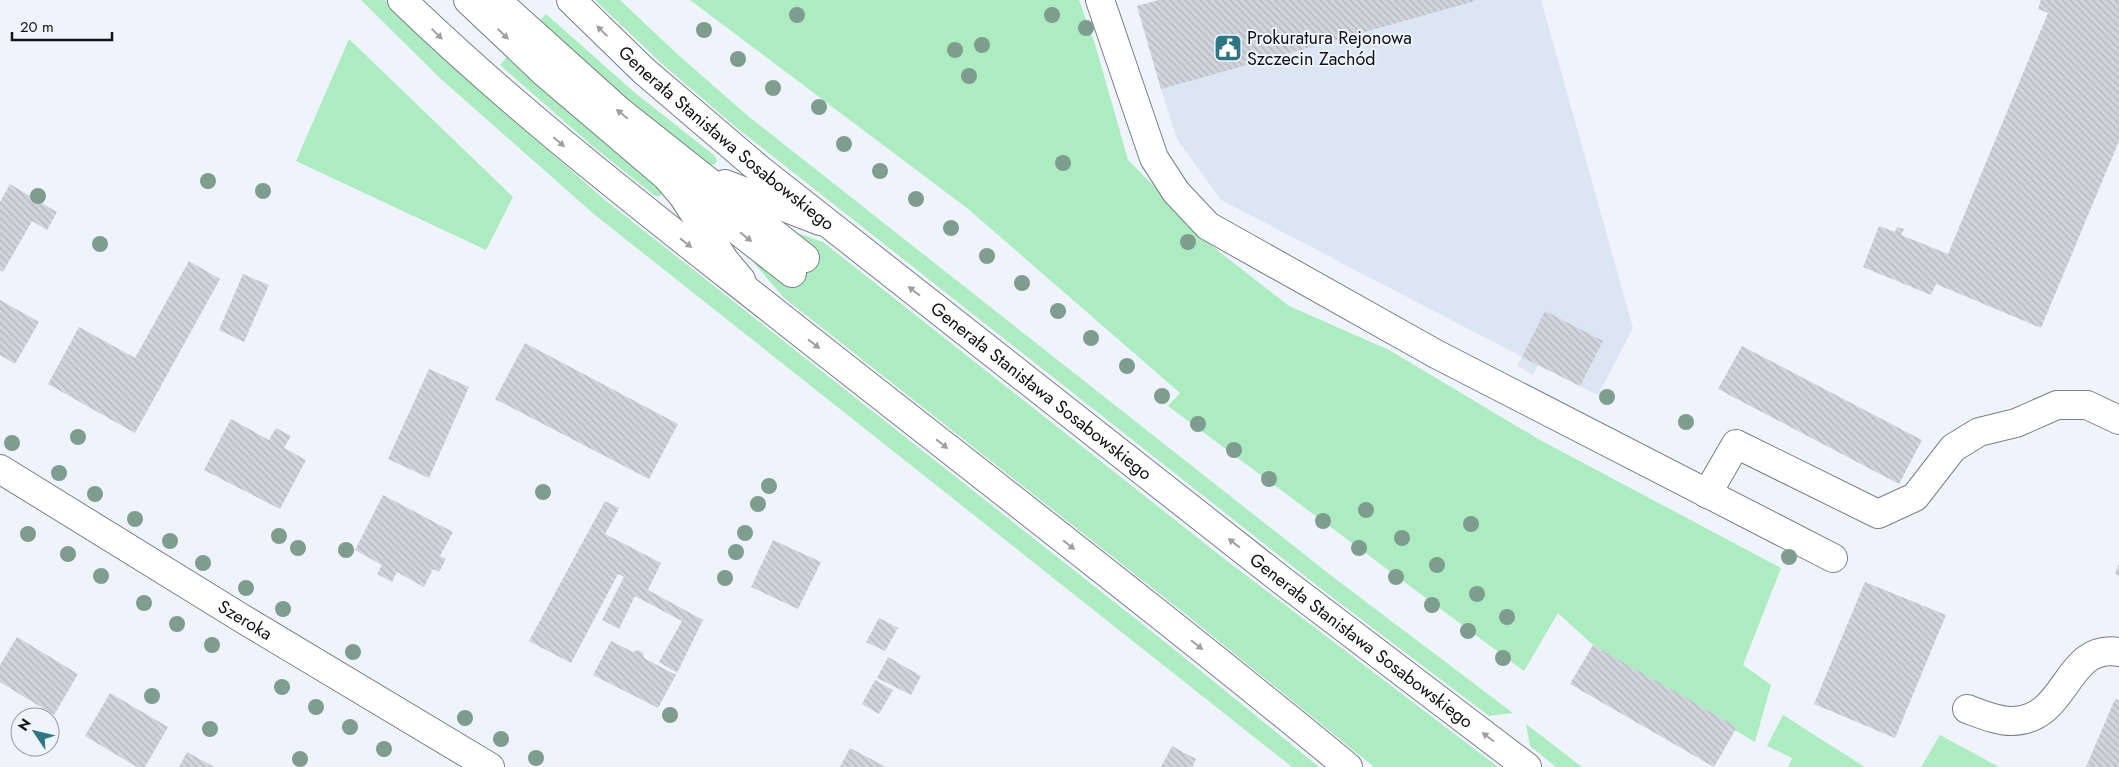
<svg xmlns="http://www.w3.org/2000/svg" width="2119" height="767" font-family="Jost,sans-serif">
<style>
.built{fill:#dce5f3}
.grass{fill:#acecc0}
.building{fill:url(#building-back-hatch)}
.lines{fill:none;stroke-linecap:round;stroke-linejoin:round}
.minor-casing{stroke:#7a7f85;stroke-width:30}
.major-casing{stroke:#7a7f85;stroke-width:30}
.minor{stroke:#fff;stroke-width:28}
.major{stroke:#fff;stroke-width:28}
.tree{fill:#7e9d8f}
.oneway{fill:#9fa0a1}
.labels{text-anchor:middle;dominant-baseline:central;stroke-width:4;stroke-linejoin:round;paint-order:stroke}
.poi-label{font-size:18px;fill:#101214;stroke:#eff4fc;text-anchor:start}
.street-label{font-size:18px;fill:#101214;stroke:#eff4fc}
</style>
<defs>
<pattern id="building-back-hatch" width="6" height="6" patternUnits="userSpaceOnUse" patternTransform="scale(1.25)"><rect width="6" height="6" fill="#d0d5dc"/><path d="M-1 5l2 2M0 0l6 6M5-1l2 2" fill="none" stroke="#b2b6bc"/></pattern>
</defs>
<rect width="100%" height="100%" fill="#eff4fc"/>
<polygon class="built" points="1159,0 1541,0 1633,328 1598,395 1538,365 1533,375 1517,366 1522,357 1221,200 1177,139 1161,89 1137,6"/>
<g class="grass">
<polygon points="361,0 385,0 453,67 605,200 1170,646 1319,767 1292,767 595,215 441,79"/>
<polygon points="595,0 620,0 676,53 748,116 1333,577 1513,713 1489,716 1324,591 737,128 660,62"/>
<polygon points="690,0 1079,0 1095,44 1128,160 1217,250 1289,306 1389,350 1540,440 1781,568 1743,665 1771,685 1755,742 1593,645 1558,613 1524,671 1168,406 1180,393 967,208"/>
<polygon points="546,14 634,92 715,156 717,161 715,164 711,165 690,155 535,26"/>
<polygon points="349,39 513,197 486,250 296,161"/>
<polygon points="511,52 642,167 662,193 660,196 655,196 590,144 500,65"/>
<polygon points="795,232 823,242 1222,557 1498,767 1374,767 1193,620 783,297 755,264 756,259"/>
<polygon points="1783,715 1865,767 1788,767 1792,758 1767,746"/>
<polygon points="1526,724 1582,767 1556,767 1530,746"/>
<polygon points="1940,735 1999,767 1921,767"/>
</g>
<g class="building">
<polygon points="1159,0 1475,0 1475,1 1161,89 1137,6"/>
<polygon points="2041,0 2119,0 2119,141 2041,328 1936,284 1931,295 1863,267 1879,226 1895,232 1897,227 1904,229 1901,235 1948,254 2048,13 2038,9"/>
<polygon points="10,184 57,212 47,230 32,221 3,272 0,270 0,202"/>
<polygon points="189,261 220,279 135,433 48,384 79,327 135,358"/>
<polygon points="243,274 269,285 244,342 219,330"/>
<polygon points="0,300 39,322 15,364 0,355"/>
<polygon points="1545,311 1603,341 1580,386 1522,357"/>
<polygon points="525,343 678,424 649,479 495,399"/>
<polygon points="1742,346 1922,440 1899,484 1718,389"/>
<polygon points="429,369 469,387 429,478 388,459"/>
<polygon points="231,419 269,440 276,428 291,436 284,448 306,460 280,509 204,470"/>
<polygon points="383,495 453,532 440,556 446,559 439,572 433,569 424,587 397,572 392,582 377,574 382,565 355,550"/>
<polygon points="605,501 619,508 605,534 661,563 648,590 703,620 677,673 659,662 682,621 635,596 619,629 602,620 624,577 618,574 571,663 529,641"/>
<polygon points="773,540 821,562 798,609 751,587"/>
<polygon points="2119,564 2119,576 2115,574"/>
<polygon points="1865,582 1946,615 1895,738 1814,704"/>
<polygon points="879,618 898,628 885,651 866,642"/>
<polygon points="17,637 78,674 54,715 0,682 0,665"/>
<polygon points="611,641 633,652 638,650 643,653 644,658 676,675 658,708 593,675"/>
<polygon points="1593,645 1737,727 1714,767 1570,684"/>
<polygon points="888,657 921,676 911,695 877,678"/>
<polygon points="875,680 893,690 879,714 862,704"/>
<polygon points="110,693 168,727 145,767 137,767 85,736"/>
<polygon points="2115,699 2119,700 2119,767 2086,767"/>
<polygon points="1172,746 1196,759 1192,767 1161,767"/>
<polygon points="850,748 886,767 840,767"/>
<polygon points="187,752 214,767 179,767"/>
</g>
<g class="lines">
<defs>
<g id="minor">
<polyline points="468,0 545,73 666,176 683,196 725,261 741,280"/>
<polyline points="496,0 618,110 805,258"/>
<polyline points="1100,0 1154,158 1176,192 1208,226 1436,354 1833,558"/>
<polyline points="725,184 820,221"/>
<polyline points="691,194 792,273"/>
<path id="s1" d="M0 469 243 619 490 767"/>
<polyline points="1707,494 1736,444 1878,514 1915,497 1953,448 1979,432 2016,423 2057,405 2087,405 2119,420"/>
<path d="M1967 709C1981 714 1997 721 2012 721 2069 720 2064 643 2119 652"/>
</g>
<g id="major">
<path d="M402 0C520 114 649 213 777 314 968 465 1160 612 1348 767"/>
<path id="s2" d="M571 0 644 71 759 169 1280 579 1527 767"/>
</g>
</defs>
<use href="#minor" class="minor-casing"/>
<use href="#major" class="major-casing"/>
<use href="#minor" class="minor"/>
<use href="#major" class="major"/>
</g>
<g class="tree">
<circle cx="797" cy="15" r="8"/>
<circle cx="1052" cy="15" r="8"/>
<circle cx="1086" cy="28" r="8"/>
<circle cx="704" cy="30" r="8"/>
<circle cx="982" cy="45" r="8"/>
<circle cx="955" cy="50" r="8"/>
<circle cx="738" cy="59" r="8"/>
<circle cx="969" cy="76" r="8"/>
<circle cx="773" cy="88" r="8"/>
<circle cx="819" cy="107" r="8"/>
<circle cx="844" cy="144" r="8"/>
<circle cx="1063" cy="163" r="8"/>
<circle cx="880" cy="171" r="8"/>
<circle cx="208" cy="181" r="8"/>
<circle cx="263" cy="191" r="8"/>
<circle cx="38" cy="196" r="8"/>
<circle cx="916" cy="199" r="8"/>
<circle cx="951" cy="228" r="8"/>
<circle cx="1188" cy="242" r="8"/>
<circle cx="100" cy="244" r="8"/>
<circle cx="987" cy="256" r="8"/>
<circle cx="1022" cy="283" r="8"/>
<circle cx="1058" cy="311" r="8"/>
<circle cx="1091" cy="338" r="8"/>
<circle cx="1127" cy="366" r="8"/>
<circle cx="1162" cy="396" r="8"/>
<circle cx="1607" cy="397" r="8"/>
<circle cx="1686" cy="422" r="8"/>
<circle cx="1198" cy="424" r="8"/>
<circle cx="78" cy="437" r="8"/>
<circle cx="12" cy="443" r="8"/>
<circle cx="1234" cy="450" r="8"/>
<circle cx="59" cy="473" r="8"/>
<circle cx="1269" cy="479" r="8"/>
<circle cx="769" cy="486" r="8"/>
<circle cx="543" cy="492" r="8"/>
<circle cx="95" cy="494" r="8"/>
<circle cx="758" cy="504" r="8"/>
<circle cx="1366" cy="510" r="8"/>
<circle cx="135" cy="519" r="8"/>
<circle cx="1323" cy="521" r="8"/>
<circle cx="1471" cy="524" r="8"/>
<circle cx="745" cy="533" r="8"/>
<circle cx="28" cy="534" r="8"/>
<circle cx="279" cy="536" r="8"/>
<circle cx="1402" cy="538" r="8"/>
<circle cx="170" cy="541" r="8"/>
<circle cx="298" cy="548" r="8"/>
<circle cx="1359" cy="548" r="8"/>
<circle cx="346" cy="550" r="8"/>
<circle cx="736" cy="552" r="8"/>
<circle cx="68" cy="554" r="8"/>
<circle cx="1789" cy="557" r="8"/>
<circle cx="203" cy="563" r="8"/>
<circle cx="1437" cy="565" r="8"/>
<circle cx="101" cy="576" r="8"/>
<circle cx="1396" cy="577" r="8"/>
<circle cx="725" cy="578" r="8"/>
<circle cx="246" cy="588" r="8"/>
<circle cx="1477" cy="594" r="8"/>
<circle cx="144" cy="603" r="8"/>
<circle cx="1432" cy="605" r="8"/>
<circle cx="283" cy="609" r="8"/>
<circle cx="1507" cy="617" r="8"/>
<circle cx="177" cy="624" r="8"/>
<circle cx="1468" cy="631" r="8"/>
<circle cx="212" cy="645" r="8"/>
<circle cx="353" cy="652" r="8"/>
<circle cx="1503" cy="658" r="8"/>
<circle cx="282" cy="687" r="8"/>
<circle cx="152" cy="696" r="8"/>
<circle cx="316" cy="707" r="8"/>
<circle cx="670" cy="715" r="8"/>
<circle cx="465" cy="718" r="8"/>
<circle cx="350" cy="727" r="8"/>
<circle cx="210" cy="729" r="8"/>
<circle cx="501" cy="739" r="8"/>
<circle cx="384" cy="749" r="8"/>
<circle cx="536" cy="758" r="8"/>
<circle cx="300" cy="759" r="8"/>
</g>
<defs><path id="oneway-solid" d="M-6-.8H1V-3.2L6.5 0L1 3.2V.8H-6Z" transform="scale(1.25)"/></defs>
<g class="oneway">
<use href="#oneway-solid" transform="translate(602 31) rotate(-136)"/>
<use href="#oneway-solid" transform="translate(437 34) rotate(44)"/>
<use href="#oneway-solid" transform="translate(503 34) rotate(44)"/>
<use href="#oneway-solid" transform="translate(622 114) rotate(-141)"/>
<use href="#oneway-solid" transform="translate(559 142) rotate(40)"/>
<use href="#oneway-solid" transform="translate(746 237) rotate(38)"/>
<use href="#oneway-solid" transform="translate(686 243) rotate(38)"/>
<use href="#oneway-solid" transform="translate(914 291) rotate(-142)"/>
<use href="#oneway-solid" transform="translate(814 344) rotate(38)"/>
<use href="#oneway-solid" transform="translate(942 444) rotate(38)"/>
<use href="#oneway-solid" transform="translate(1234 543) rotate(-142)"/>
<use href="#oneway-solid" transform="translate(1069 545) rotate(38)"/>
<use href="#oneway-solid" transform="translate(1197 645) rotate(38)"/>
<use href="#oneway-solid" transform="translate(1488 737) rotate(-143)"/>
</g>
<defs>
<symbol id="civic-square" viewBox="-11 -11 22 22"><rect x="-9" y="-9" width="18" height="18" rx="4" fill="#2e7681" stroke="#eff4fc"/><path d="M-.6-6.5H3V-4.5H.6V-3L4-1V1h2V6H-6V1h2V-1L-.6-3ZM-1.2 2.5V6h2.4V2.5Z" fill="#fff"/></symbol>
</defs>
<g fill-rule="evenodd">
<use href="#civic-square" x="1212" y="32" width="32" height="32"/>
</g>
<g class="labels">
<g class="poi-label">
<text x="1247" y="38">Prokuratura Rejonowa<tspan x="1247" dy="21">Szczecin Zachód</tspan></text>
</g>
<g class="street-label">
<text stroke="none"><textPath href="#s2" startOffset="208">Generała Stanisława Sosabowskiego</textPath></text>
<text stroke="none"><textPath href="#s2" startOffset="612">Generała Stanisława Sosabowskiego</textPath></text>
<text stroke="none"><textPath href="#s1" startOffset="288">Szeroka</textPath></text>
<text stroke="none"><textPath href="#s2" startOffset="1018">Generała Stanisława Sosabowskiego</textPath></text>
</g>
</g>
<g transform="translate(35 732) rotate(305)"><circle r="24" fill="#eff4fc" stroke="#969a9f"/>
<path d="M0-4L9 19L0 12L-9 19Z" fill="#2e7681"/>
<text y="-8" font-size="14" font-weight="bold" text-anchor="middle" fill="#101214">N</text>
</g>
<path d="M12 32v8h100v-8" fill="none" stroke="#101214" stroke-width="2.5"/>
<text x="20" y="32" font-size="15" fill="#101214" stroke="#eff4fc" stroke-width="4" paint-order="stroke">20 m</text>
</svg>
